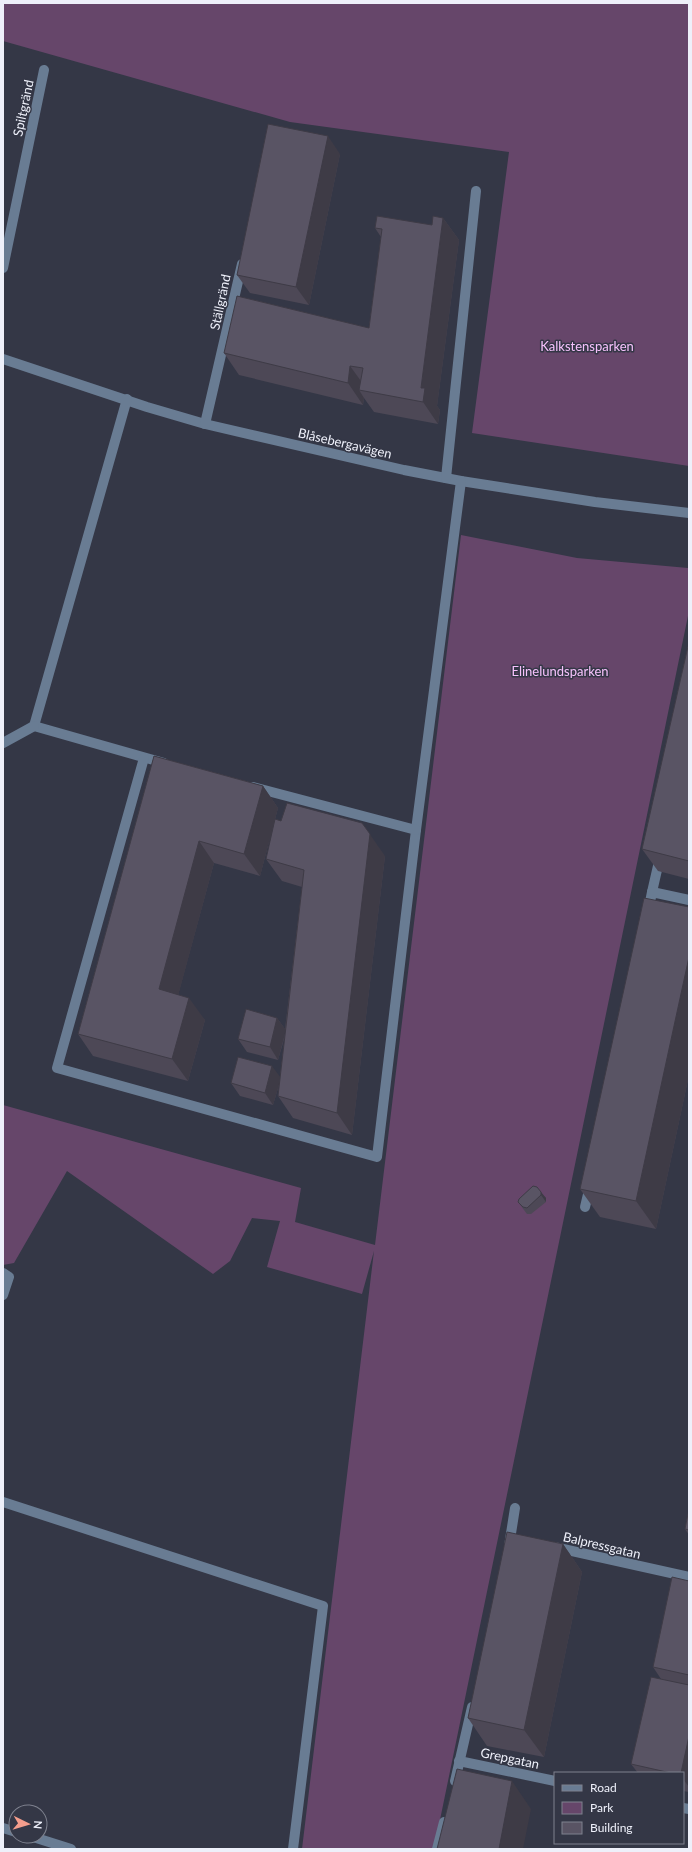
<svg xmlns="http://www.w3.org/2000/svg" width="692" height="1852" font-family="Lato,sans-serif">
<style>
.green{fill:#66466a}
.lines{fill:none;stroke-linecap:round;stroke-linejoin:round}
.minor{stroke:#697c93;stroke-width:10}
.wall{fill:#4d4856}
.shaded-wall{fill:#3e3b46}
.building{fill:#595464;stroke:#3e3b46}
.labels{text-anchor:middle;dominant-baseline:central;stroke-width:3;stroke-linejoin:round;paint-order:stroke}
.street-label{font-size:13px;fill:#eef0fa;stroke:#343746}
.park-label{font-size:13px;fill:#f6c1fc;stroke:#343746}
</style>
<rect width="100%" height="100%" fill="#343746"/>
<g class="green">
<polygon points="3,3 689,3 689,466 472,433 509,152 290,122 3,41"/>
<polygon points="461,535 577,558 688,568 689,611 434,1849 302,1849 374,1251 362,1294 267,1267 280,1221 252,1218 230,1261 213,1274 67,1171 14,1263 3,1265 3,1105 301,1188 295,1222 375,1245"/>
</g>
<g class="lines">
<g class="minor">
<polyline points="3,268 44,70"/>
<polyline points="3,359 147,407 205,424 404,470 461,481 595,502 689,513"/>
<polyline points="127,399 34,726 164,763"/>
<polyline points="205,424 242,264"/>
<polyline points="446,478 476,191"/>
<polyline points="3,743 34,726"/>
<polyline points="144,758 57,1068 377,1157 416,830 461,481"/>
<polyline points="253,787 416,830"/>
<polyline points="652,892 660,857"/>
<polyline points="648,912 652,892 689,900"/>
<polyline points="585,1207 590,1186"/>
<polyline points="3,1273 9,1277 3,1295"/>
<polyline points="3,1502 323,1606 293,1849"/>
<polyline points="509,1546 515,1508"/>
<polyline points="554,1547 689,1577"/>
<polyline points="459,1761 555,1781"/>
<polyline points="455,1781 472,1707"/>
<polyline points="683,1808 689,1809"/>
<polyline points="3,1828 16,1832"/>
<polyline points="30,1836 71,1849"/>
<polyline points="437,1849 444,1822"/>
</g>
</g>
<g class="wall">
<polygon points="340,154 309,305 250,293 237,275"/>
<polygon points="443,218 459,240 437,406 440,410 438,424 374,412 364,398 363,405 239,375 224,353 369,328 381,237 375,228 432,225"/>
<polygon points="689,642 689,879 658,871 642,849"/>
<polygon points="154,756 263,786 278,808 260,876 214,863 178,995 205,1020 188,1081 93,1056 78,1034"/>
<polygon points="385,856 352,1135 293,1118 278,1096 279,1085 273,1105 240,1096 231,1083 280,1077 285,1036 278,1060 247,1052 238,1039 277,1018 285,1029 302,887 282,881 266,859"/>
<polygon points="689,907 689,1075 656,1229 600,1217 580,1189"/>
<polygon points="533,1186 546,1198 546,1202 531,1214 527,1214 518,1202"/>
<polygon points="689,1509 689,1535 685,1529"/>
<polygon points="563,1544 582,1572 544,1757 487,1746 468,1718"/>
<polygon points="689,1581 689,1792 683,1791 683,1773 638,1773 631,1764 661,1679 653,1667"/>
</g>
<g class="shaded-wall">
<polygon points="328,136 340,154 309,305 296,287"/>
<polygon points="443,218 459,240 437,406 440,410 438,424 423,402 421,388"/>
<polygon points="350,366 366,388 359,390 364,398 363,405 348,383"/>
<polygon points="263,786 278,808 260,876 244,854"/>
<polygon points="362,823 385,856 352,1135 337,1113"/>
<polygon points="199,841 214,863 174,1011 159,989"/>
<polygon points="689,957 689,1075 656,1229 636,1201"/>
<polygon points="189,998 205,1020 188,1081 172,1059"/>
<polygon points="277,1018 286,1030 278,1060 270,1047"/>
<polygon points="272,1066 281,1078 273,1105 265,1093"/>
<polygon points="541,1192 546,1198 546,1202 541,1195"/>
<polygon points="563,1544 582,1572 544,1757 524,1730"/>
<polygon points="689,1736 689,1787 683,1779 683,1773 681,1773"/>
<polygon points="512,1781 531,1809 523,1849 499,1849"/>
</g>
<g class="building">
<polygon points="268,124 328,136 296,287 237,275"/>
<polygon points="377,216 432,225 433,216 443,218 421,388 425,388 423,402 359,390 363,368 350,366 348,383 224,353 237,296 369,328 382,229 375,228"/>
<polygon points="689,642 689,861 642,849"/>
<polygon points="154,756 263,786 244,854 199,841 159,989 189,998 172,1059 78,1034"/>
<polygon points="287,803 362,823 370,834 337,1113 278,1096 304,870 266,859 275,819 281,821"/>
<polygon points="644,898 689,907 689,957 636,1201 580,1189"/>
<polygon points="246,1009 277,1018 270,1047 238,1039"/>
<polygon points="238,1057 272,1066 265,1093 231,1083"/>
<polygon points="533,1186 537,1187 541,1192 541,1195 527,1208 523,1207 518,1202 519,1199"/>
<polygon points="689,1509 689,1530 685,1529"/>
<polygon points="507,1532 563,1544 524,1730 468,1718"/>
<polygon points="672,1577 689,1581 689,1675 653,1667"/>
<polygon points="651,1677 689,1685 689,1736 681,1773 671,1773 631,1764"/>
<polygon points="457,1769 512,1781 499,1849 437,1849"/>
</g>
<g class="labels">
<g class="street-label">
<text transform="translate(23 108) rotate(-78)">Spiltgränd</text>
<text transform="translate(220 302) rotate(-78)">Ställgränd</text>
<text transform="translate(345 443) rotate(13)">Blåsebergavägen</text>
<text transform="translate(602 1545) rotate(13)">Balpressgatan</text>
<text transform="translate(510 1758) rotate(12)">Grepgatan</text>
</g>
<g class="park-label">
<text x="587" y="346">Kalkstensparken</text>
<text x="560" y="671">Elinelundsparken</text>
</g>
</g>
<rect width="692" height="1852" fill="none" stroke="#eef0fa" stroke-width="8"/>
<rect x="554" y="1772" width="130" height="72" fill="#343746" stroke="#7e818e"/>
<rect x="562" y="1785" width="20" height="6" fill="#697c93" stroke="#7e818e"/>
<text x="590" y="1792" font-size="12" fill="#eef0fa">Road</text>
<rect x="562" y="1802" width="20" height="12" fill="#66466a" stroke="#7e818e"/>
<text x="590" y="1812" font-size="12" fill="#eef0fa">Park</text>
<rect x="562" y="1822" width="20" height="12" fill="#595464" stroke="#7e818e"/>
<text x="590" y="1832" font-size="12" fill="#eef0fa">Building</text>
<g transform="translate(28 1824) rotate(95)"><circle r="19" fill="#343746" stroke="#7e818e"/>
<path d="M0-3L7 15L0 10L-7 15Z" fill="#f49d8c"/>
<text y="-6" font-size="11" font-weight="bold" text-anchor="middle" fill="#eef0fa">N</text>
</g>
</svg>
